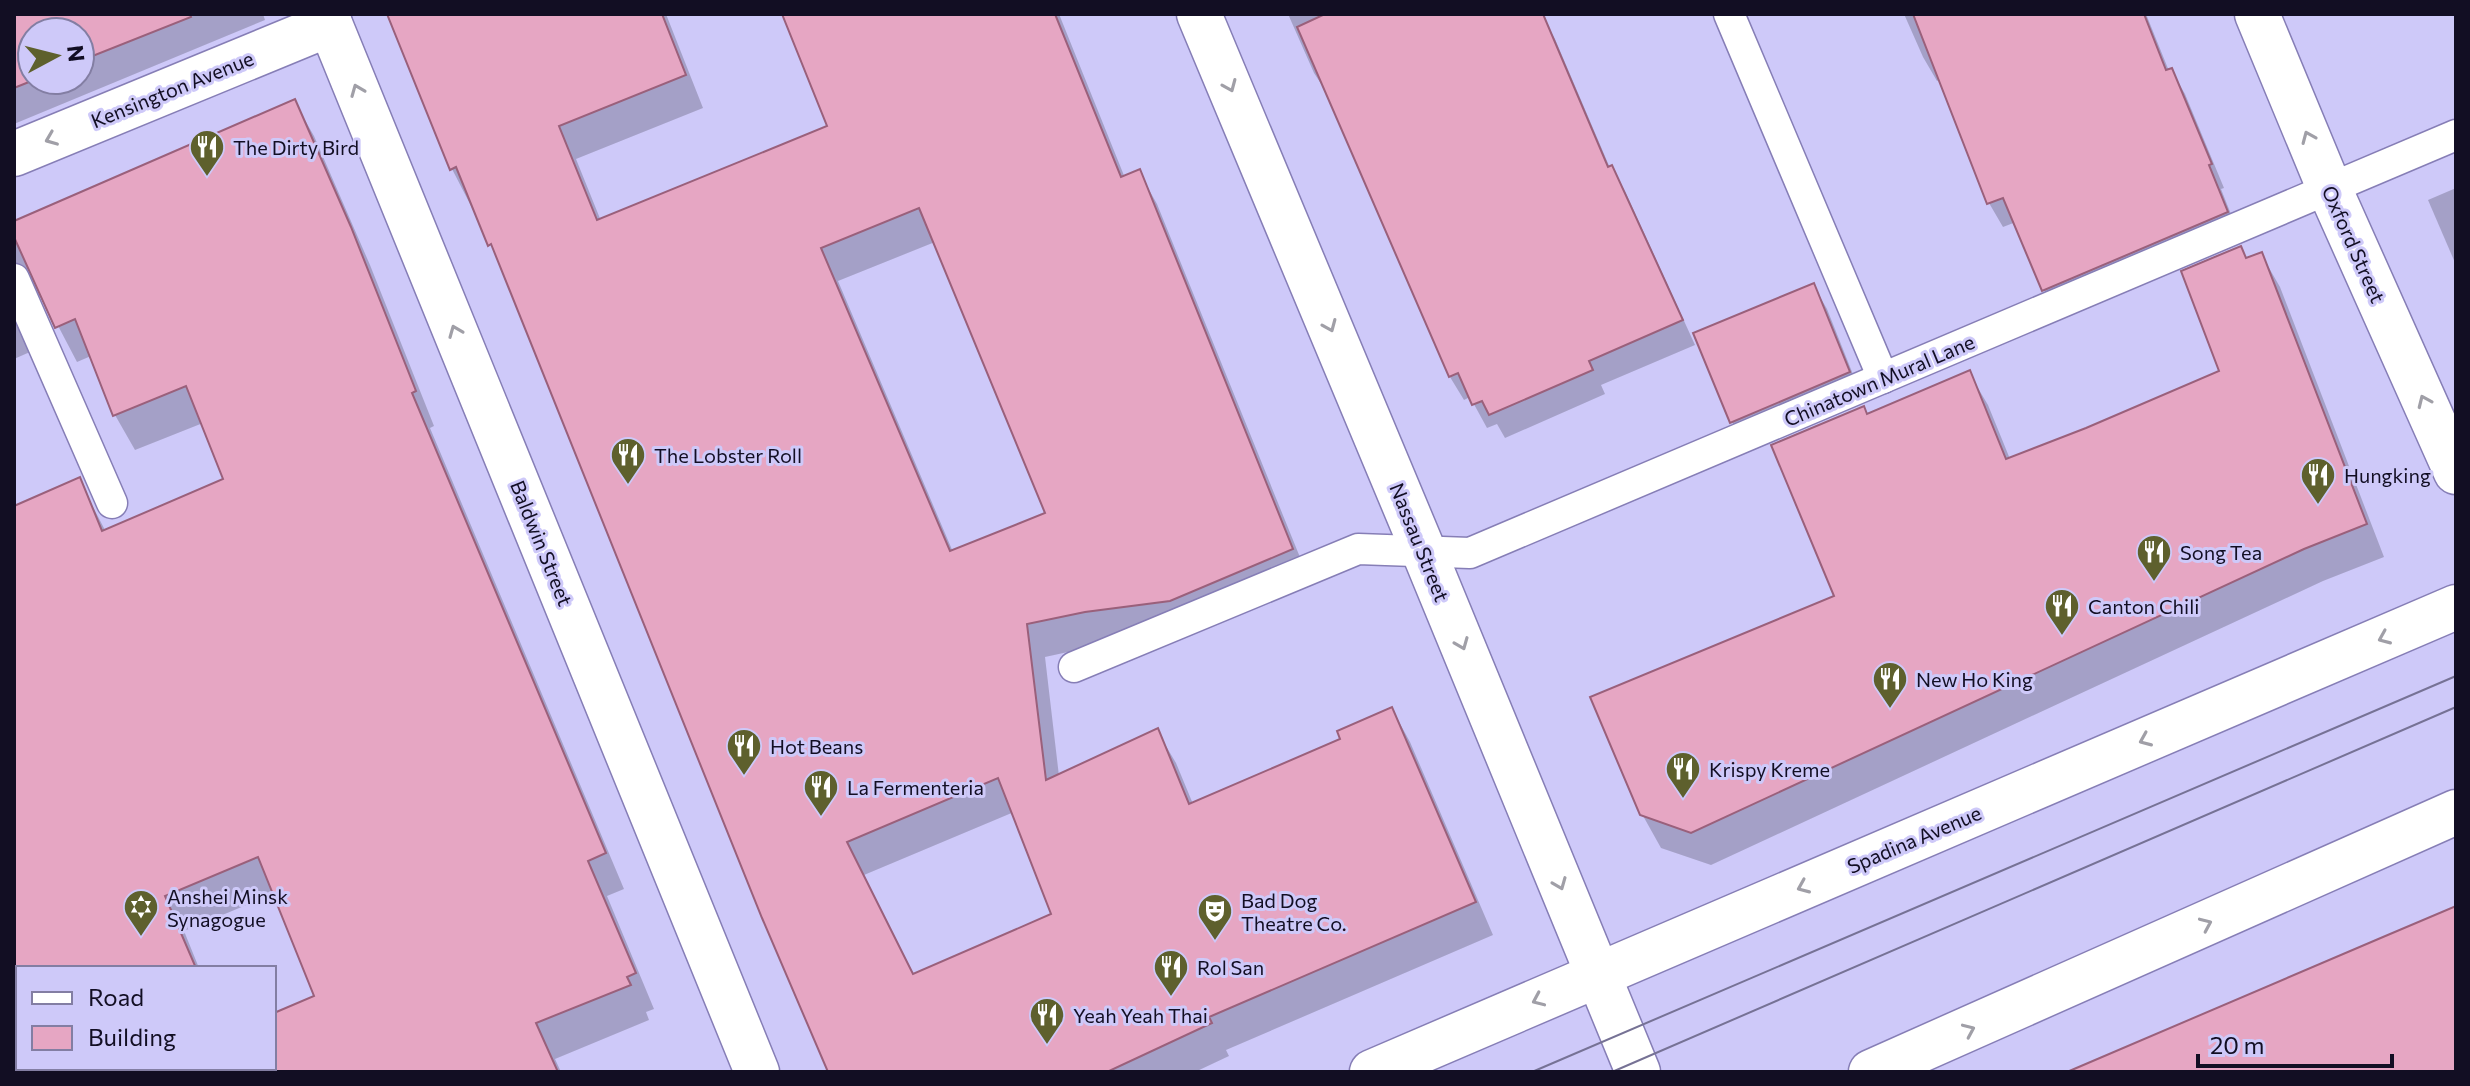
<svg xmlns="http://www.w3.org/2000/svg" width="2470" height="1086" font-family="Commissioner,sans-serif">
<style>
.shadow{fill:#0003;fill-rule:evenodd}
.building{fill:#e6a6c3;stroke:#9a607b;stroke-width:2;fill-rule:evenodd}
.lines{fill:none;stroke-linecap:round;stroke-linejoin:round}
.service-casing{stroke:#867eb6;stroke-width:33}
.minor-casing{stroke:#867eb6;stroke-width:47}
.secondary-casing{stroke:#867eb6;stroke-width:47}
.primary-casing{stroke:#867eb6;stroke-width:47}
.service{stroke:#fff;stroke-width:30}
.minor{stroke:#fff;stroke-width:44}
.secondary{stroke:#fff;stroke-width:44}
.primary{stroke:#fff;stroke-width:44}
.tram{stroke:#767295;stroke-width:2}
.oneway{stroke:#a09fa7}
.labels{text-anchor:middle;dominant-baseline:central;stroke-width:6;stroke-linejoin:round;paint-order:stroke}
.street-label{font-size:20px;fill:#120e23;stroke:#cec9f9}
.poi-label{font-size:20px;fill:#120e23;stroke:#cec9f9;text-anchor:start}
</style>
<rect width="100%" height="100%" fill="#cec9f9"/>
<g class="shadow">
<path d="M14 14H263L265 20 14 124ZM32 32H80V80H32Z"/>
<path d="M390 14H666L703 108 576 159 601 221 830 127 784 14H1059L1125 178 1139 172 1157 204 1310 582 1105 644 1045 657 1059 776 1157 731 1176 763 1193 804 1342 740 1392 709 1410 742 1493 935 1226 1050 1229 1056 1195 1072H831L504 270 452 169ZM935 242 1048 514 953 552 838 281ZM1014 812 1053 915 914 975 864 875Z"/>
<polygon points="1288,14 1541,15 1555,39 1610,168 1625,191 1695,345 1601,385 1605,394 1505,438 1497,424 1487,428 1470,397 1464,400 1450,377 1329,96 1314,73"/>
<polygon points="1904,14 2146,14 2169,71 2171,70 2185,94 2224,188 2221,189 2240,237 2058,314 2044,290 2016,222 2003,227 1989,203 1941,79 1937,81 1923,57"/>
<path d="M294 101 314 136 370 265 434 426 430 428 624 889 607 896 654 1009 646 1012 649 1020 555 1059 561 1072H18L14 1061V509L79 480 106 532 226 480 203 423 135 450 115 415 91 356 77 362 44 299 38 296 28 297 15 314 30 352 14 359V223ZM275 893 316 997 274 1015V1068H18V968H199L184 931Z"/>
<polygon points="2456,188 2456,265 2428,200"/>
<polygon points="2261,254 2280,287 2384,557 2323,581 1711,865 1661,848 1642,814 1836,597 1867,416 1969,373 1988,405 2010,459 2222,372"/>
<polygon points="1813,285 1827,309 1862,397 1745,446 1732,422 1695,334"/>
</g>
<g class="building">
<polygon points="14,14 190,14 191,17 80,61 80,32 32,32 32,80 34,80 14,88"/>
<path d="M387 14H662L686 75 559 126 597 220 827 126 782 14H1055L1121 177 1140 169 1293 549 1170 601 1085 612 1027 624 1046 780 1158 728 1189 804 1340 739 1337 731 1392 707 1476 902 1209 1017 1212 1023 1107 1072H828L762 918 491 244 488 246 456 167 450 170ZM919 208 1045 513 950 551 821 248ZM998 778 1051 914 913 974 847 842Z"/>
<polygon points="1325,14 1543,14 1608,167 1612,165 1683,320 1589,361 1593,370 1489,415 1482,401 1472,405 1458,373 1449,377 1297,27"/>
<polygon points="1913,14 2144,14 2166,70 2172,68 2212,164 2209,165 2228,212 2042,291 2003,198 1987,204"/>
<polygon points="295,99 351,227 416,391 412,393 606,853 588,861 636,973 627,977 631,985 536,1023 558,1072 274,1072 274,1013 314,996 258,857 165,896 196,968 14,968 14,506 80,477 102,531 223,479 186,386 113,416 75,319 55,328 14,237 14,221"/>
<polygon points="2241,246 2246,258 2262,252 2367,524 2304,549 1691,833 1640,815 1590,697 1834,596 1771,445 1864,406 1867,414 1970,370 2006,459 2086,428 2219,371 2181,271"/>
<polygon points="1814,283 1850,372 1730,423 1693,333"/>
<polygon points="2456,906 2456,1072 2067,1072 2383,937"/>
</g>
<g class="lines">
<defs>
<g id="service">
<polyline points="1729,14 1883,378"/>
<polyline points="14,279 112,503"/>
<polyline points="1074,667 1358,549 1470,553 2456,135"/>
</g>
<g id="minor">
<polyline points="326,14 757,1072"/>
<polyline points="1199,14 1424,552 1638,1072"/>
<polyline points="2257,14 2330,190 2456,472"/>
<polyline points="14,154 330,24"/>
</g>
<polyline id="secondary" points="1871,1072 2456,812"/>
<polyline id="primary" points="1372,1072 2456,607"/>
</defs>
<use href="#service" class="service-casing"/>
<use href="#minor" class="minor-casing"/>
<use href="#secondary" class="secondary-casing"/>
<use href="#primary" class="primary-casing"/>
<use href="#service" class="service"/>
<use href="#minor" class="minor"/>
<use href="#secondary" class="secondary"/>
<use href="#primary" class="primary"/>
<g class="tram">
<polyline points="1532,1072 2456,676"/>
<polyline points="1612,1072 2456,707"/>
</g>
</g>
<defs><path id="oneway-chevron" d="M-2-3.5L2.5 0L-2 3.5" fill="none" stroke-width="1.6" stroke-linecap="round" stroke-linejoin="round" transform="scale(2)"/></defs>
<g class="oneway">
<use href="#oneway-chevron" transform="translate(1230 86) rotate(67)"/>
<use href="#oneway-chevron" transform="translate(357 90) rotate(-112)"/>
<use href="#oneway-chevron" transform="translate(2308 137) rotate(-113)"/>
<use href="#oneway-chevron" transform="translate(51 139) rotate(158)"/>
<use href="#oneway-chevron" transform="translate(1330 326) rotate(67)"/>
<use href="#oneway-chevron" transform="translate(455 331) rotate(-112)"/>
<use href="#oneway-chevron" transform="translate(2424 401) rotate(-114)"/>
<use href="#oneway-chevron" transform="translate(2384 638) rotate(157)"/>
<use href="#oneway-chevron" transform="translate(1462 644) rotate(68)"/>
<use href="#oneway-chevron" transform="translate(2145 740) rotate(157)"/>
<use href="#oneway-chevron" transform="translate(1560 884) rotate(68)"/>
<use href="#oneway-chevron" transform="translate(1803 887) rotate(157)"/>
<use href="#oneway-chevron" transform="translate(2206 924) rotate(-24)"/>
<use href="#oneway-chevron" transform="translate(1538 1000) rotate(156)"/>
<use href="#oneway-chevron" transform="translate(1969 1030) rotate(-24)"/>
</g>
<defs>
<symbol id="restaurant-pin" viewBox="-11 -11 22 30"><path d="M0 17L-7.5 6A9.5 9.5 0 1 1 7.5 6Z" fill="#5e602d" stroke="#cec9f9"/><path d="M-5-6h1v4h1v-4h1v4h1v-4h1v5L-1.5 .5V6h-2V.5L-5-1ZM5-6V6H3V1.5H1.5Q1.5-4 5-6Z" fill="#fff"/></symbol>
<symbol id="synagogue-pin" viewBox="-11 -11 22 30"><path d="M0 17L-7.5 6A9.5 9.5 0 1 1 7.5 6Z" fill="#5e602d" stroke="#cec9f9"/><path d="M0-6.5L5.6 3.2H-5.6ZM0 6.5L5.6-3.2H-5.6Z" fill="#fff"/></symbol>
<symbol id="theatre-pin" viewBox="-11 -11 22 30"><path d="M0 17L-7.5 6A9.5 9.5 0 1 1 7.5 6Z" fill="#5e602d" stroke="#cec9f9"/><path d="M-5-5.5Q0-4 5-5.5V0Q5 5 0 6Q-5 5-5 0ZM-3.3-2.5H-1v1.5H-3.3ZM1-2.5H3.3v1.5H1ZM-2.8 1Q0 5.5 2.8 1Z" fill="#fff"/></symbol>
</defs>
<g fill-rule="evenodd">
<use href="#restaurant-pin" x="187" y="127" width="40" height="54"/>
<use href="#restaurant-pin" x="608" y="435" width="40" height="54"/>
<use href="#restaurant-pin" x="2298" y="455" width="40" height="54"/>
<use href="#restaurant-pin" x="2134" y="532" width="40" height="54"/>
<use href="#restaurant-pin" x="2042" y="586" width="40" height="54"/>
<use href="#restaurant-pin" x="1870" y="659" width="40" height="54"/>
<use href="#restaurant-pin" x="724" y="726" width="40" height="54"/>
<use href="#restaurant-pin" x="1663" y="749" width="40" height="54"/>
<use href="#restaurant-pin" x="801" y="767" width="40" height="54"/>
<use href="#synagogue-pin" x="121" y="887" width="40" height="54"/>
<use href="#theatre-pin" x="1195" y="891" width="40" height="54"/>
<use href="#restaurant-pin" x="1151" y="947" width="40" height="54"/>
<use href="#restaurant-pin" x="1027" y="995" width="40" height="54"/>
</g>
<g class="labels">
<g class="street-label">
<text transform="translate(172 89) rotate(-22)">Kensington Avenue</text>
<text transform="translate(2354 244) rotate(66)">Oxford Street</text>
<text transform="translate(1879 380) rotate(-23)">Chinatown Mural Lane</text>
<text transform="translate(1420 542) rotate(68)">Nassau Street</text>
<text transform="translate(542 543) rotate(68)">Baldwin Street</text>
<text transform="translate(1914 839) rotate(-23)">Spadina Avenue</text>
</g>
<g class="poi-label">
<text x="233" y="147">The Dirty Bird</text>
<text x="654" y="455">The Lobster Roll</text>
<text x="2344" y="475">Hungking</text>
<text x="2180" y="552">Song Tea</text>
<text x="2088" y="606">Canton Chili</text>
<text x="1916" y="679">New Ho King</text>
<text x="770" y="746">Hot Beans</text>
<text x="1709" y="769">Krispy Kreme</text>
<text x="847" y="787">La Fermenteria</text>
<text x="167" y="896">Anshei Minsk<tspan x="167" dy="23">Synagogue</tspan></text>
<text x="1241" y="900">Bad Dog<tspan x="1241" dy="23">Theatre Co.</tspan></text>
<text x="1197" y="967">Rol San</text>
<text x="1073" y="1015">Yeah Yeah Thai</text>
</g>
</g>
<rect width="2470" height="1086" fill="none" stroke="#120e23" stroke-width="32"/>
<rect x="16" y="966" width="260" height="104" fill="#cec9f9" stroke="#837ea3" stroke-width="2"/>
<rect x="32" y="992" width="40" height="12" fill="#ffffff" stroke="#837ea3" stroke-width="2"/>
<text x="88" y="1006" font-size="24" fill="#120e23">Road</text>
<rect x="32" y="1026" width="40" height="24" fill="#e6a6c3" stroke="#837ea3" stroke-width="2"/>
<text x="88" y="1046" font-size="24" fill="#120e23">Building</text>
<g transform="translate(56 56) rotate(83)"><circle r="38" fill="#cec9f9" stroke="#837ea3" stroke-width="2"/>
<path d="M0-6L14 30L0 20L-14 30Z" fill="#5e602d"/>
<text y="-12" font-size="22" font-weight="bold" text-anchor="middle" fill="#120e23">N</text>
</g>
<path d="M2198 1054v12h194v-12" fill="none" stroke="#120e23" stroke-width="4"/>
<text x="2210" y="1054" font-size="24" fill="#120e23" stroke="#cec9f9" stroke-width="6" paint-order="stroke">20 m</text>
</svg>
